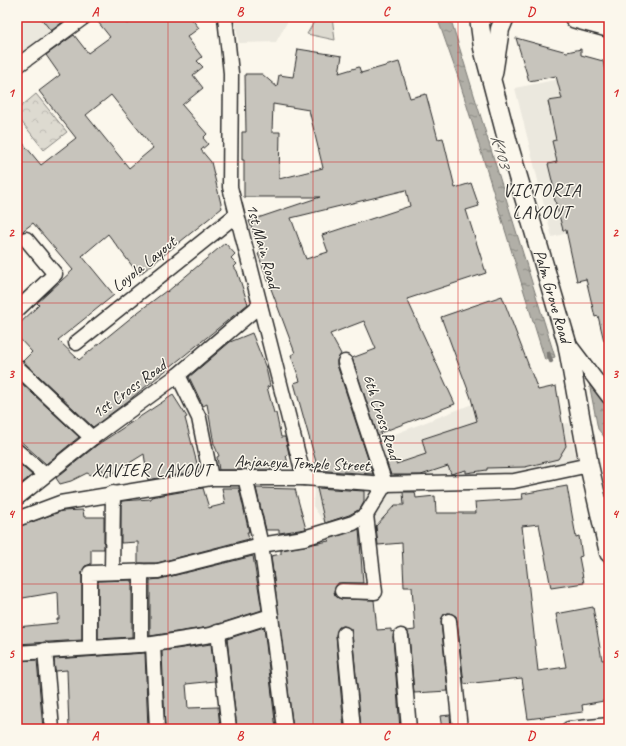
<svg xmlns="http://www.w3.org/2000/svg" width="626" height="746" font-family="Caveat,sans-serif">
<style>
.built{fill:#ebe8de}
.grass{fill:#dddad0;stroke:#84827e}
.park{fill:url(#park-crowns);stroke:#84827e}
.water{fill:url(#water-ripples);stroke:#7b7a75}
.lines{fill:none;stroke-linecap:round;stroke-linejoin:round}
.stream{stroke:#7b7a75;stroke-width:4.5}
.building{fill:#c7c4bc;stroke:#2b2b2b;fill-rule:evenodd}
.minor-casing{stroke:#2b2b2b;stroke-width:17}
.tertiary-casing{stroke:#2b2b2b;stroke-width:21}
.primary-casing{stroke:#2b2b2b;stroke-width:25}
.minor{stroke:#fbf7ec;stroke-width:14}
.tertiary{stroke:#fbf7ec;stroke-width:18}
.primary{stroke:#fbf7ec;stroke-width:22}
.grid{fill:none;stroke:#d62828;stroke-width:1;stroke-opacity:0.55}
.labels{text-anchor:middle;dominant-baseline:central;stroke-width:3;stroke-linejoin:round;paint-order:stroke}
.street-label{font-size:17px;fill:#2b2b2b;stroke:#fbf7ec}
.water-label{font-size:18px;font-style:italic;fill:#5a5956;stroke:#fbf7ec}
.neighbourhood-label{font-size:18px;letter-spacing:1px;fill:#2b2b2b;stroke:#fbf7ec}
.quarter-label{font-size:19px;letter-spacing:1px;fill:#2b2b2b;stroke:#fbf7ec}
.neatline{fill:none;stroke:#d62828;stroke-width:1.5}
.grid-label{font-size:13px;text-anchor:middle;font-weight:bold;fill:#d62828}
</style>
<defs>
<pattern id="park-crowns" width="20" height="18" patternUnits="userSpaceOnUse"><rect width="20" height="18" fill="#dddad0"/><path d="M2 6a3 3 0 1 1 6 0M12 15a3 3 0 1 1 6 0" fill="none" stroke="#bebbb3"/></pattern>
<pattern id="water-ripples" width="26" height="14" patternUnits="userSpaceOnUse"><rect width="26" height="14" fill="#b1afa7"/><path d="M2 4q2-2 4 0t4 0M15 11q2-2 4 0t4 0" fill="none" stroke="#908f88"/></pattern>
</defs>
<rect width="100%" height="100%" fill="#fbf7ec"/>
<filter id="ink" filterUnits="userSpaceOnUse"><feTurbulence type="fractalNoise" baseFrequency=".025" numOctaves="2"/><feDisplacementMap in="SourceGraphic" scale="8" xChannelSelector="R" yChannelSelector="G"/><feConvolveMatrix kernelMatrix="1 2 1 2 8 2 1 2 1" color-interpolation-filters="sRGB"/></filter>
<g filter="url(#ink)">
<g class="built">
<polygon points="17,17 73,17 17,57"/>
<polygon points="234,17 290,17 276,42 239,43"/>
<polygon points="609,69 609,223 552,237 515,88"/>
<polygon points="475,403 529,430 569,423 579,471 412,486 414,520 384,521 385,546 331,552 325,524 313,506 315,472 379,471 372,443"/>
</g>
<polygon class="grass" points="317,17 332,17 335,40 307,34"/>
<polygon class="park" points="36,94 67,132 44,150 17,116 17,110"/>
<g class="water">
<polygon points="437,17 450,17 555,357 545,360 459,80"/>
<polygon points="589,383 609,408 609,443 598,429"/>
</g>
<g class="lines">
<polyline class="stream" points="548,353 551,361"/>
</g>
<g class="building">
<polygon points="40,17 61,17 64,21 51,31"/>
<path d="M94 17H121L127 24 136 17H190L199 28 187 37 202 57 197 61 203 67 193 75 203 88 182 105 207 134 203 138 208 144 201 150 211 162 222 208 139 275 108 234 82 256 114 295 58 340 79 360 138 312 166 291 167 292 225 243 235 254 231 258 237 264 234 267 237 271 248 304 128 401 93 427 23 361 32 352 17 336V326L39 305 37 303 73 270 33 223 20 233 17 239V136L41 165 76 138 39 91 60 75 46 55 74 35 88 53 110 37ZM111 95 153 148 129 168 86 115Z"/>
<polygon points="516,38 567,52 581,49 581,55 603,61 609,88 609,341 604,341 598,316 595,317 586,279 577,281 566,230 563,230 553,193 555,193 548,164 557,162 552,141 556,140 548,101 562,99 556,76 529,81"/>
<path d="M298 49 342 56 339 73 359 67 361 73 399 62 410 98 426 94 438 139 443 138 455 188 471 183 479 206 466 210 486 273 407 299 455 404 380 433 381 436 378 437 352 358 376 349 364 321 330 334 341 354 337 360V365L373 474 313 470 312 464 316 462 294 383 300 381 291 355 295 353 258 254 261 253 249 221 320 197H244V160H242V132H246L245 74H262L277 87 279 75 293 77ZM273 104 309 110 323 168 279 179 280 132H272ZM406 190 410 206 322 235 328 252 306 259 291 218Z"/>
<polygon points="502,296 538,390 556,386 566,446 558,459 525,467 487,468 487,470 466,473 466,470 451,474 448,466 421,475 391,475 386,461 394,458 396,464 426,454 422,439 477,421 471,398 441,317"/>
<polygon points="252,333 266,368 270,386 267,387 274,413 276,413 281,437 285,437 289,454 286,455 288,464 267,470 219,470 217,457 219,456 214,444 207,404 203,406 189,377 230,342"/>
<polygon points="17,379 79,437 46,464 17,438"/>
<polygon points="173,395 187,417 185,418 199,471 148,480 144,454 107,477 101,468 91,475 87,473 71,481 60,484 56,478 97,445"/>
<polygon points="18,463 32,475 17,487 17,464"/>
<polygon points="567,486 576,537 579,536 582,556 579,557 584,583 551,588 539,524 522,526 538,671 566,667 556,614 593,607 602,660 609,659 609,700 582,705 583,712 528,719 522,678 464,684 457,620 456,616 449,613 444,614 441,622 448,691 414,693 409,635 407,631 415,630 412,587 404,587 402,543 378,545 376,526 395,505 404,505 403,492 415,492 416,498 435,496 436,513 476,513 475,502 523,499 522,494"/>
<polygon points="203,488 209,508 225,504 222,488 239,488 249,532 247,532 249,539 157,563 138,563 138,542 121,543 121,501 151,499 151,497"/>
<polygon points="256,488 295,489 306,529 279,533 279,530 266,530"/>
<polygon points="317,488 364,491 364,502 360,509 349,515 325,523"/>
<polygon points="83,510 84,517 104,517 104,549 91,549 91,564 85,566 82,573 82,640 17,644 17,627 57,623 57,619 59,619 58,592 17,599 17,527 62,511"/>
<polygon points="359,529 363,583 338,583 334,591 335,595 341,599 374,600 377,630 391,629 391,632 394,631 393,637 400,729 361,729 352,633 351,629 344,626 339,627 336,635 344,729 293,729 271,556 281,554 281,550 329,541 328,539"/>
<polygon points="253,556 262,610 209,627 150,636 150,580 160,579"/>
<polygon points="132,580 132,637 98,639 98,581"/>
<polygon points="264,627 276,729 237,729 227,639"/>
<polygon points="211,644 215,681 186,684 188,708 218,707 220,728 165,729 162,651"/>
<polygon points="145,653 148,729 69,729 67,670 55,671 54,659"/>
<polygon points="37,660 43,729 17,729 17,661"/>
<polygon points="450,715 451,728 442,729 440,716"/>
</g>
<g class="lines">
<defs>
<g id="minor">
<polyline points="225,17 231,73 230,187 304,478"/>
<polyline points="17,66 84,17"/>
<polyline points="17,310 55,274 26,239"/>
<polyline points="76,343 236,215"/>
<polyline points="568,343 609,397"/>
<polyline points="17,367 92,438"/>
<polyline points="178,375 199,418 211,478"/>
<polyline points="17,451 45,475"/>
<polyline points="17,498 92,438 178,375 260,305"/>
<polyline points="17,519 60,503 211,478 304,478 385,484 514,481 589,465"/>
<polyline points="141,571 141,645"/>
<polyline points="112,572 113,493"/>
<polyline points="342,591 375,592 366,515"/>
<polyline points="271,616 285,729"/>
<polyline points="449,621 460,729"/>
<polyline points="218,632 229,729"/>
<polyline points="344,634 353,729"/>
<polyline points="401,636 409,729"/>
<polyline points="153,644 157,729"/>
<polyline points="90,647 90,573 158,571 261,545 304,538 353,523 366,515 385,484 345,362"/>
<polyline points="45,650 52,729"/>
<polyline points="17,653 153,644 211,635 271,616 261,545 245,477"/>
<polyline points="569,729 609,725"/>
</g>
<g id="tertiary">
<path id="s1" d="M479 17 483 48 508 143 567 343 589 465 609 553"/>
<polyline points="493,74 500,29 505,17"/>
</g>
<polyline id="primary" points="576,17 609,26"/>
</defs>
<use href="#minor" class="minor-casing"/>
<use href="#tertiary" class="tertiary-casing"/>
<use href="#primary" class="primary-casing"/>
<use href="#minor" class="minor"/>
<use href="#tertiary" class="tertiary"/>
<use href="#primary" class="primary"/>
</g>
</g>
<path class="grid" d="M168 17V729M313 17V729M458 17V729M17 162H609M17 303H609M17 443H609M17 584H609"/>
<g class="labels">
<g class="street-label">
<text transform="translate(263 246) rotate(75)">1st Main Road</text>
<text transform="translate(144 264) rotate(-39)">Loyola Layout</text>
<text stroke="none"><textPath href="#s1" startOffset="289">Palm Grove Road</textPath></text>
<text transform="translate(129 389) rotate(-36)">1st Cross Road</text>
<text transform="translate(382 417) rotate(72)">6th Cross Road</text>
<text transform="translate(302 463) rotate(2)">Anjaneya Temple Street</text>
</g>
<g class="water-label">
<text transform="translate(501 151) rotate(73)">K103</text>
</g>
<g class="neighbourhood-label">
<text x="152" y="470">XAVIER LAYOUT</text>
</g>
<g class="quarter-label">
<text x="542" y="190">VICTORIA<tspan x="542" dy="22">LAYOUT</tspan></text>
</g>
</g>
<rect width="626" height="746" fill="none" stroke="#fbf7ec" stroke-width="44"/>
<rect x="22" y="22" width="582" height="702" class="neatline"/>
<g class="grid-label">
<text x="95" y="16">A</text>
<text x="240" y="16">B</text>
<text x="386" y="16">C</text>
<text x="531" y="16">D</text>
<text x="11" y="97">1</text>
<text x="615" y="97">1</text>
<text x="11" y="237">2</text>
<text x="615" y="237">2</text>
<text x="11" y="378">3</text>
<text x="615" y="378">3</text>
<text x="11" y="518">4</text>
<text x="615" y="518">4</text>
<text x="11" y="658">5</text>
<text x="615" y="658">5</text>
<text x="95" y="740">A</text>
<text x="240" y="740">B</text>
<text x="386" y="740">C</text>
<text x="531" y="740">D</text>
</g>
</svg>
